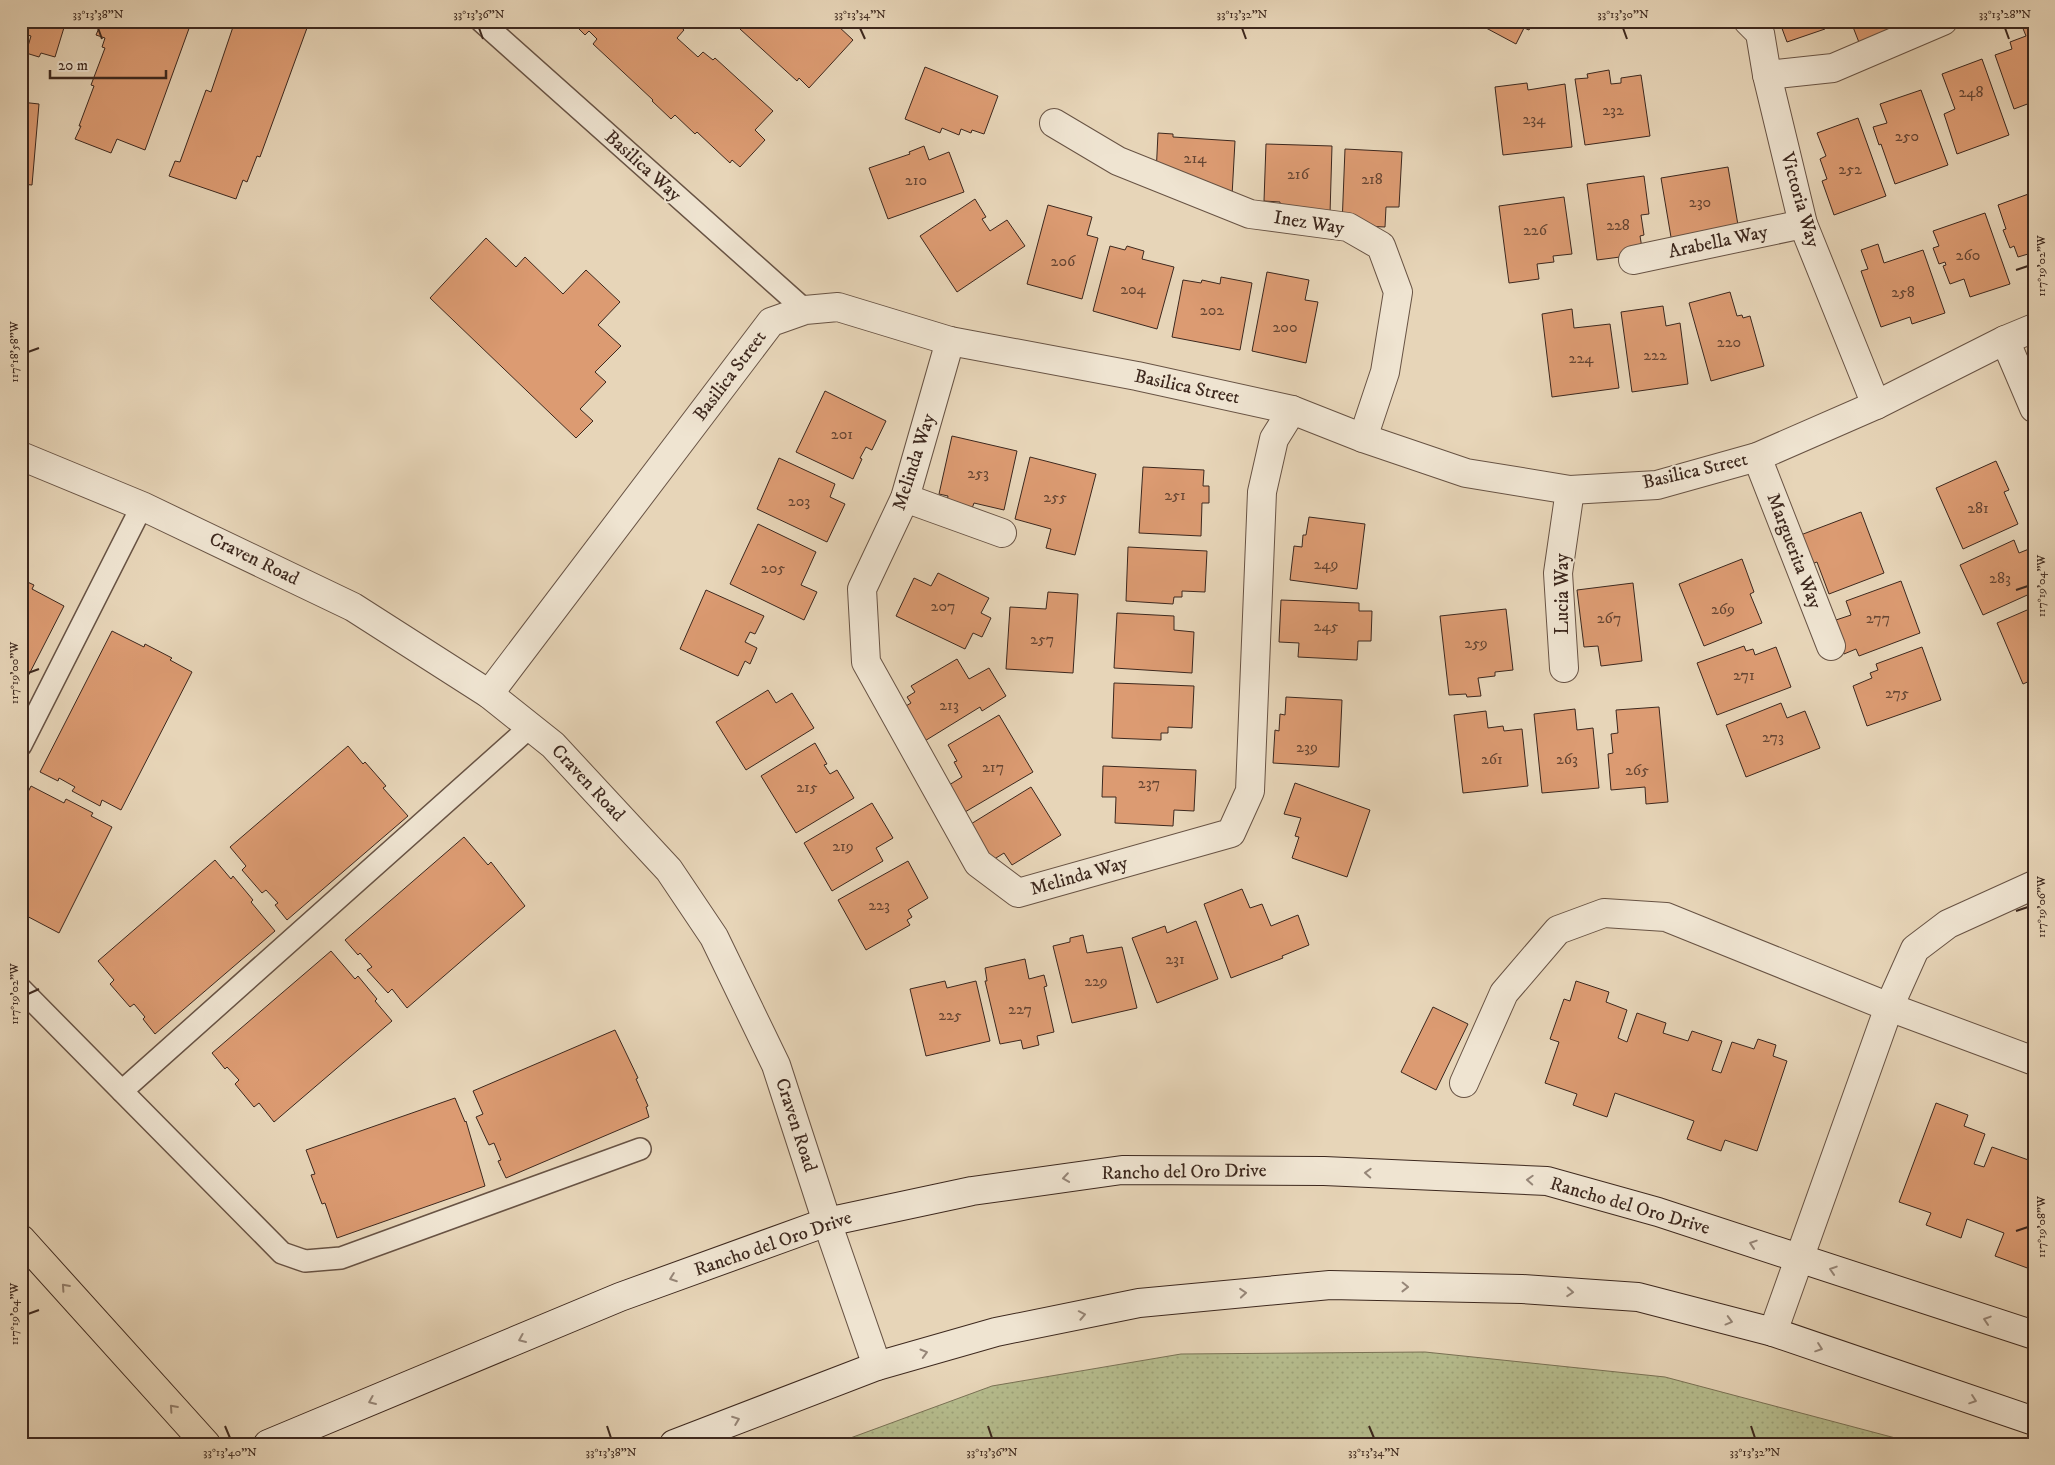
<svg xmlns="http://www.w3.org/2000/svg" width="2055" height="1465" font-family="'IM FELL DW Pica',serif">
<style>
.grass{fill:url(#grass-dots);stroke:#7a7256}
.building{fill:#dc9b72;stroke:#3d281e}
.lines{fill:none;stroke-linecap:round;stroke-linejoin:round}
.service-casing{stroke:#685344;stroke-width:24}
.minor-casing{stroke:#685344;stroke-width:30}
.secondary-casing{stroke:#3d281e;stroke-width:30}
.trunk-casing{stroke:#3d281e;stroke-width:30}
.service{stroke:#efe4d1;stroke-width:21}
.minor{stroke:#efe4d1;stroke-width:28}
.secondary{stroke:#efe4d1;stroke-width:28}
.trunk{stroke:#e7d5b8;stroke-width:28}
.oneway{stroke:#968678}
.oneway2{stroke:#927e6b}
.ticks{fill:none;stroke:#3d281e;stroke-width:2}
.labels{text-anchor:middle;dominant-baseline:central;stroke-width:4;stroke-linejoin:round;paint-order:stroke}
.number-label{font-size:16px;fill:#654533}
.street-label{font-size:19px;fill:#3d281e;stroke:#efe4d1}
.neatline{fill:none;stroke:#3d281e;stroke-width:2}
.ticks-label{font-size:12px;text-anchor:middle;fill:#3d281e}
</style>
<defs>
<pattern id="grass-dots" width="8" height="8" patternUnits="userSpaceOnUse" patternTransform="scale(1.25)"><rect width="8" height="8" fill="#b6bd8e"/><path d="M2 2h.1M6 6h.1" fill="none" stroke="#9da27a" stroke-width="1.8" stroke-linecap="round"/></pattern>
</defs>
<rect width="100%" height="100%" fill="#e7d5b8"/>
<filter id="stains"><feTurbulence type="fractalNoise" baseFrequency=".004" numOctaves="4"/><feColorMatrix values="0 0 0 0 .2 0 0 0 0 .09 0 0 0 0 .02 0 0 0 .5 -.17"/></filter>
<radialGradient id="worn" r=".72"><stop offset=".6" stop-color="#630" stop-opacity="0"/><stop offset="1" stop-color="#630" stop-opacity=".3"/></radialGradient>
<polygon class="grass" points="1425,1352 1665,1377 1918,1444 834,1444 992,1386 1181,1354"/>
<g class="building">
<polygon points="21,21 66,21 55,57 41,53 39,57 26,53 31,36 21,33"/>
<polygon points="102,21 195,21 193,24 191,23 145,150 117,139 111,153 75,139 81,126 79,126 94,86 91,85 105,48 102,47 105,38 96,35"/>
<polygon points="235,21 307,21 304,27 307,28 260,157 257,156 247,182 243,180 236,199 169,176 175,161 180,162 206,90 211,92"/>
<polygon points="577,21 674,21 684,30 677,38 698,57 703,52 713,60 715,58 773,111 755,130 765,140 740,167 732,160 730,163 697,132 695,134 675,115 671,119 652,101 653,100 593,44 597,39 589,31 585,35 574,24"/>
<polygon points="735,21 840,21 837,25 853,40 809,88 799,78 797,81 740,29 742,28"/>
<polygon points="1473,21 1534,21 1529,30 1524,28 1516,44"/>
<polygon points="1765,21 1822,21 1825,29 1787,42 1780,23 1767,28"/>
<polygon points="1845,21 1896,21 1899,31 1860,45 1853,27 1848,28"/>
<polygon points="2020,21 2034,21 2034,112 2030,103 2014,109 1995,55 2012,49 2010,42 2026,36"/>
<polygon points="1982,59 2009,135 1957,154 1944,114 1955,109 1942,74"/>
<polygon points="925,67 998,96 984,134 972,130 971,133 961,129 959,135 942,128 940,133 905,119"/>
<polygon points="1609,70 1611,84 1621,83 1621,78 1641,75 1650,136 1585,145 1575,79 1588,78 1587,74"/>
<polygon points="1527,83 1528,90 1565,84 1572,147 1503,155 1495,87"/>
<polygon points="1921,90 1948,165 1895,184 1881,144 1879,145 1873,127 1887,123 1880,104"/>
<polygon points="21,102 39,104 32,185 21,184"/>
<polygon points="1858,118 1886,196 1834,215 1822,181 1827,179 1820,159 1826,156 1817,133"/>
<polygon points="1158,133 1173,134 1173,137 1235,141 1232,196 1156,175"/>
<polygon points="1266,144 1332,146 1330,214 1280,206 1280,202 1264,201"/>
<polygon points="924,146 929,160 949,152 964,192 888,219 869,168 910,154 909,152"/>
<polygon points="1345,149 1402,152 1399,207 1386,207 1385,227 1342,225"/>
<polygon points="1728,167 1738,225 1672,243 1661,178"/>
<polygon points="1644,176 1649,214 1641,215 1644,235 1640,236 1643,254 1597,260 1587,184"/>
<polygon points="2034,192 2034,269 2028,254 2018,257 2014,246 2010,248 2003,230 2006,229 1998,205"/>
<polygon points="1564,197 1572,254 1553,256 1554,262 1537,264 1539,279 1509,283 1499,206"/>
<polygon points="975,199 986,217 982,219 990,231 1007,220 1025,246 957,292 920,236"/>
<polygon points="1048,205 1092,217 1087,235 1098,238 1082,299 1027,284"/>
<polygon points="1985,213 2010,284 1970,297 1964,279 1950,284 1943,266 1946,265 1945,262 1939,264 1933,248 1939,246 1933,231"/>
<polygon points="486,238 516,267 525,257 563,294 586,270 620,302 598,325 621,346 595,372 606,382 580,409 593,421 576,438 430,298"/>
<polygon points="1878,244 1884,263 1923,250 1945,313 1912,324 1910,317 1881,327 1861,271 1868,269 1861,250"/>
<polygon points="1110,246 1125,250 1127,246 1144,251 1142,259 1174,267 1157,329 1093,311"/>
<polygon points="1267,272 1309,280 1305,300 1318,302 1306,363 1252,351"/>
<polygon points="1221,277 1252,283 1240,350 1172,337 1183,280 1201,283 1202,280 1220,284"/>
<polygon points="1730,292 1737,316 1742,315 1743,318 1750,316 1764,366 1711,381 1689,303"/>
<polygon points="1663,306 1666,326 1680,323 1688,384 1632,392 1621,312"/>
<polygon points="1572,309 1574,328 1610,324 1619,388 1552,397 1542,314"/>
<polygon points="825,391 886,421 872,450 866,447 860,458 862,459 853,479 796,452"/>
<polygon points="952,436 1017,451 1004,510 974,503 971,511 946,506 948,496 939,494"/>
<polygon points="1030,457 1096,474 1075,555 1046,548 1051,529 1015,519"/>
<polygon points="779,458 835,484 830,497 845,504 827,542 757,509"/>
<polygon points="1996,461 2009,490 2004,492 2018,524 1963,549 1936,488"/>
<polygon points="1143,467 1204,470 1203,486 1209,486 1209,503 1202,503 1201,536 1139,533"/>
<polygon points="1861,512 1884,573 1829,594 1817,562 1809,565 1798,536"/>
<polygon points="1309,517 1365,524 1357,589 1290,580 1294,546 1302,547 1303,535 1306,535"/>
<polygon points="758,524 816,552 801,585 817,592 804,620 730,584"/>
<polygon points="2014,540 2019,553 2034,547 2034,592 1983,615 1960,565"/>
<polygon points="1128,547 1207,551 1205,592 1182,591 1182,597 1174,597 1173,604 1126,601"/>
<polygon points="1742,559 1754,592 1750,594 1762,623 1704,646 1679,584"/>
<polygon points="938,573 989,598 981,613 991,618 982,637 973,633 965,649 896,616 914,578 931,586"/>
<polygon points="21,579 34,585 32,589 64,606 21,690"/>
<polygon points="1901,581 1920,633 1859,656 1856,649 1844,654 1833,621 1851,615 1846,601"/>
<polygon points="1633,583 1642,661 1601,666 1598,646 1584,647 1577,590"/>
<polygon points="706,590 764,616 755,634 750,632 745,642 757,648 750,664 745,661 738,676 680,649"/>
<polygon points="1048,592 1078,594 1073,673 1006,669 1010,607 1046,609"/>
<polygon points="1281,600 1359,603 1359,611 1372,611 1371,641 1358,641 1357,660 1298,657 1299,643 1279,642"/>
<polygon points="2034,607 2034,679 2023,684 1997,623"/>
<polygon points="1506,609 1513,670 1495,672 1495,676 1478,678 1481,696 1467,697 1466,694 1449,695 1440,616"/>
<polygon points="1117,613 1174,616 1174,630 1194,632 1192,673 1114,668"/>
<polygon points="112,631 144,647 145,644 172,658 170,660 192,672 121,810 102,800 100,806 72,791 75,787 59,778 58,781 40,772"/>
<polygon points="1744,646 1746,651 1753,649 1755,655 1776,647 1791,687 1717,715 1697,663"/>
<polygon points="1922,647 1941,700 1867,726 1853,686 1872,678 1870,673 1878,670 1876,664"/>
<polygon points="957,659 969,679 989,668 1006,696 982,711 980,707 915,747 894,713 911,703 907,697 915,692 911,686"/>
<polygon points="1114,683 1194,686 1192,728 1168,727 1168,733 1161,733 1161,740 1112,738"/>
<polygon points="768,690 776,703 792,693 814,728 746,770 716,722"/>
<polygon points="1286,697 1342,700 1339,767 1273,763 1275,730 1279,731 1280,714 1285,715"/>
<polygon points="1781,703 1787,718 1805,711 1820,748 1746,777 1726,725"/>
<polygon points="1659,707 1668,802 1646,804 1645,787 1611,790 1608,754 1613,753 1611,734 1618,733 1616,710"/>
<polygon points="1575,709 1577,730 1593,728 1599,788 1542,793 1534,714"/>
<polygon points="1486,711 1488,728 1503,726 1504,731 1522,729 1528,786 1463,793 1454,715"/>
<polygon points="999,715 1033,772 965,812 949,785 962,777 954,762 957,761 948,745"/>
<polygon points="815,743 827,764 824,765 830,774 837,770 854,798 796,833 761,776"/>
<polygon points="348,746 363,764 365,762 386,786 383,788 408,816 287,920 275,905 278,903 266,890 262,893 242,870 246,866 230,847"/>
<polygon points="1103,766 1196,770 1194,811 1174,810 1173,826 1115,823 1116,797 1102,797"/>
<polygon points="1295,783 1370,810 1347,877 1292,858 1299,837 1295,836 1301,818 1284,814"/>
<polygon points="31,786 64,803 66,799 93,813 91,816 112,827 59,933 21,913 21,806"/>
<polygon points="1031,787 1061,835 1012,865 1004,853 988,863 966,827"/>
<polygon points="872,803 893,838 876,848 883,861 832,891 804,843"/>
<polygon points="464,837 488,865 491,862 525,906 407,1008 392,989 388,993 367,970 372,967 360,953 358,955 345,940"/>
<polygon points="215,860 231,879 233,876 253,900 251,902 275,931 155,1034 143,1019 145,1017 134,1004 130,1007 110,984 114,980 98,961"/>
<polygon points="908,861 928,898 908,910 912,917 907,920 910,925 866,950 838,900"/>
<polygon points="1242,889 1250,908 1262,904 1271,926 1298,915 1309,945 1282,956 1283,958 1231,978 1204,904"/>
<polygon points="1196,921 1218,979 1157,1003 1132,938 1165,926 1167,933"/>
<polygon points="1083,935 1087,953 1122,947 1137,1008 1072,1023 1053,946 1070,942 1070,938"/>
<polygon points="331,951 355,979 358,976 377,999 375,1001 392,1021 274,1122 259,1103 254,1107 235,1084 239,1080 227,1067 225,1069 212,1053"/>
<polygon points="1025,959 1029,979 1044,975 1047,986 1044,987 1054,1032 1037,1036 1039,1045 1023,1049 1021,1040 1000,1044 985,981 987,981 985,968"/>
<polygon points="945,981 947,988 976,981 990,1041 926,1056 910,989"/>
<polygon points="1576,981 1609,992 1606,1002 1627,1010 1618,1038 1627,1042 1637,1013 1666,1023 1663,1033 1688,1041 1692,1031 1722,1041 1712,1070 1721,1073 1732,1042 1754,1049 1758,1039 1776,1045 1773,1056 1787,1061 1757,1151 1725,1140 1721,1151 1687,1139 1694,1121 1615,1093 1607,1117 1573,1105 1577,1094 1545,1083 1559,1042 1550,1039 1564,999 1570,1001"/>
<polygon points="1433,1007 1468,1024 1436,1090 1401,1072"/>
<polygon points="615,1030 638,1078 636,1079 648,1106 646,1107 649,1117 506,1178 498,1161 501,1160 494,1143 489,1145 476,1117 483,1114 473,1091"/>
<polygon points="455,1098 465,1122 466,1121 485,1186 337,1238 325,1203 322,1204 311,1175 315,1174 306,1150"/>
<polygon points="1936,1103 1968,1115 1964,1126 1985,1134 1974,1164 1984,1167 1992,1147 2034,1162 2028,1184 2034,1186 2034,1260 2030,1269 1995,1256 2004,1233 1967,1219 1961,1238 1926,1225 1931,1213 1899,1202"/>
</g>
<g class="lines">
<defs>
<g id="service">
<polyline points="481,21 805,310"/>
<polyline points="21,745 142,506"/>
<polyline points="21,989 282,1253 305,1261 341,1258 640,1149"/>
<polyline points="122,1091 530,727"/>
</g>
<g id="minor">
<polyline points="1748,21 1760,33 1767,75 1803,224 1876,405"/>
<polyline points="1767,75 1833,68 1943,21"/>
<polyline points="1054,123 1118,161 1250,214 1348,227 1381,246 1398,292 1385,372 1363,438"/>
<polyline points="1633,260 1803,224"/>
<polyline points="2005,340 2034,408"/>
<polyline points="950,341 905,498 862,589 866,662 978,863 1018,893 1231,833 1250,791 1262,492 1274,439 1292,410"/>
<polyline points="21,456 142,506 353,607 489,694 553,745 669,870 714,937 776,1065 827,1222 877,1366"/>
<polyline points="1757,457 1831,646"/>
<polyline points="905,498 1002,533"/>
<polyline points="1564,668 1558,573 1570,490"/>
<polyline points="489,694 771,322 805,310 838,307 950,341 1137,376 1292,410 1363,438 1466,473 1570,490 1657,485 1757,457 1876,405 2005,340 2034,328"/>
<polyline points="1464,1083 1504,993 1558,930 1604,913 1666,917 1889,1007 2034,1061"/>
<polyline points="1773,1332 1889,1007 1915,949 1948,924 2034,885"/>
</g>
<g id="secondary">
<polyline points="268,1444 620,1297 827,1222 972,1191 1122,1170 1324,1171 1547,1181 1658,1212 2034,1335"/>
<polyline points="674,1444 877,1366 996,1332 1139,1303 1330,1285 1522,1289 1638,1297 1773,1332 2034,1421"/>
</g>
<polyline id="trunk" points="21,1239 206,1444"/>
</defs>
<use href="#service" class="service-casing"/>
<use href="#minor" class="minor-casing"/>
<use href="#secondary" class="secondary-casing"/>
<use href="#trunk" class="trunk-casing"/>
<use href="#service" class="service"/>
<use href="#minor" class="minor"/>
<use href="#secondary" class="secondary"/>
<use href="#trunk" class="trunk"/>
</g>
<defs><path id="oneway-chevron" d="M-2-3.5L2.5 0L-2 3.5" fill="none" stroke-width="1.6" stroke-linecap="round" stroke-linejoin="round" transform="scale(1.25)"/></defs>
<g class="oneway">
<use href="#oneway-chevron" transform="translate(1368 1173) rotate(-177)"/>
<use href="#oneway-chevron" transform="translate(1066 1178) rotate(172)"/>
<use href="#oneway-chevron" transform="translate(1530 1180) rotate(-177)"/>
<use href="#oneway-chevron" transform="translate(1753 1244) rotate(-162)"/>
<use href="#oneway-chevron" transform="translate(1833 1270) rotate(-162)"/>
<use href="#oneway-chevron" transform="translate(673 1278) rotate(160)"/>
<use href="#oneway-chevron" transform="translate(1405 1287) rotate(1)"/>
<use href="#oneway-chevron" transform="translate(1570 1292) rotate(4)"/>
<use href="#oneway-chevron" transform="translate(1243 1293) rotate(-5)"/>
<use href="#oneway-chevron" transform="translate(1082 1315) rotate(-11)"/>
<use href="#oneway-chevron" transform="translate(1987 1320) rotate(-162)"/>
<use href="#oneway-chevron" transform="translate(1729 1321) rotate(15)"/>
<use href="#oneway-chevron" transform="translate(522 1339) rotate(157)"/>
<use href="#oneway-chevron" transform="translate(1819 1348) rotate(19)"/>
<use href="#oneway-chevron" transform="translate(924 1353) rotate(-16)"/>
<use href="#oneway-chevron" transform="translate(1973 1400) rotate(19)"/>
<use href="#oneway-chevron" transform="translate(372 1401) rotate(157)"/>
<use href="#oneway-chevron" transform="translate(736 1420) rotate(-21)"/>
</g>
<g class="oneway2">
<use href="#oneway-chevron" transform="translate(65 1287) rotate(-132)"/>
<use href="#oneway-chevron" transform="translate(173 1408) rotate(-132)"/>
</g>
<path class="ticks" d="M98 28 102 39M479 28 483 39M860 28 865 39M1242 28 1246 39M1623 28 1627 39M2005 28 2009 39M2016 270 2028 266M28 352 39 348M2016 590 2028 586M28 673 39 669M2016 911 2028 907M28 994 39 989M2016 1231 2028 1227M28 1314 39 1310M225 1426 230 1438M607 1426 611 1438M988 1426 992 1438M1369 1426 1374 1438M1751 1426 1755 1438"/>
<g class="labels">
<g class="number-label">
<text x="1971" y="92">248</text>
<text x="1613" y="110">232</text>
<text x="1534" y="119">234</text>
<text x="1907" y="136">250</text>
<text x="1195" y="158">214</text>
<text x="1850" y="169">252</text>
<text x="1298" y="174">216</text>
<text x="1372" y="179">218</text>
<text x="916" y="180">210</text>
<text x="1700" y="202">230</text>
<text x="1618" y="225">228</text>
<text x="1535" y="230">226</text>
<text x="1968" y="255">260</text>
<text x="1063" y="261">206</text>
<text x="1133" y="289">204</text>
<text x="1903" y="292">258</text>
<text x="1212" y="310">202</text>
<text x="1285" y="327">200</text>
<text x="1729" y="342">220</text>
<text x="1655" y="355">222</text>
<text x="1581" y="358">224</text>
<text x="842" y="434">201</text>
<text x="978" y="473">253</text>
<text x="1175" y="495">251</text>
<text x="1055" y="497">255</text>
<text x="799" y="501">203</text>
<text x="1978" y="508">281</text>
<text x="1326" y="564">249</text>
<text x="773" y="568">205</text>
<text x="2000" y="578">283</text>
<text x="943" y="606">207</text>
<text x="1723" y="609">269</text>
<text x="1609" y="618">267</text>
<text x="1878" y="618">277</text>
<text x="1326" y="626">245</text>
<text x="1042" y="639">257</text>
<text x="1476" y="643">259</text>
<text x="1744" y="675">271</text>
<text x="1897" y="693">275</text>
<text x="949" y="705">213</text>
<text x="1773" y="737">273</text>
<text x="1307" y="747">239</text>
<text x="1492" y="759">261</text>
<text x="1567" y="759">263</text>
<text x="993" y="767">217</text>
<text x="1637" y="770">265</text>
<text x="1149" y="783">237</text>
<text x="807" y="787">215</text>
<text x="843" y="846">219</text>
<text x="879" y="905">223</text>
<text x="1175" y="959">231</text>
<text x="1096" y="981">229</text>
<text x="1020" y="1009">227</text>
<text x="950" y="1015">225</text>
</g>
<g class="street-label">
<text transform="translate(643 166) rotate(42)">Basilica Way</text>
<text transform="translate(1800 200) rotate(74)">Victoria Way</text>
<text transform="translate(1309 223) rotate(9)">Inez Way</text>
<text transform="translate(1718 242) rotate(-12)">Arabella Way</text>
<text transform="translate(730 376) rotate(-53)">Basilica Street</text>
<text transform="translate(1187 387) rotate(12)">Basilica Street</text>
<text transform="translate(914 462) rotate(-72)">Melinda Way</text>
<text transform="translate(1695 471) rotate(-13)">Basilica Street</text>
<text transform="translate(1794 551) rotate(69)">Marguerita Way</text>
<text transform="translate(254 559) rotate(26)">Craven Road</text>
<text transform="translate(1562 594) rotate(-90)">Lucia Way</text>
<text transform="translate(588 783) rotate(47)">Craven Road</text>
<text transform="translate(1079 876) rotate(-16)">Melinda Way</text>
<text transform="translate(796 1125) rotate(72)">Craven Road</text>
<text transform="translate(1184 1172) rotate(-1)">Rancho del Oro Drive</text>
<text transform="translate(1630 1206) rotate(16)">Rancho del Oro Drive</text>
<text transform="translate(773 1244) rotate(-19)">Rancho del Oro Drive</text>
</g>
</g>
<rect width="2055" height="1465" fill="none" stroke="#e7d5b8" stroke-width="55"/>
<path d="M50 70v8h116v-8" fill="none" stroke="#3d281e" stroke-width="2.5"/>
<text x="58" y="70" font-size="15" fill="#3d281e" stroke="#efe4d1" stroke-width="4" paint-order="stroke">20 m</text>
<rect x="28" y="28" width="2000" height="1410" class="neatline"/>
<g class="ticks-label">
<text x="98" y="18">33°13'38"N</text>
<text x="479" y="18">33°13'36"N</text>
<text x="860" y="18">33°13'34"N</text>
<text x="1242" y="18">33°13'32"N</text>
<text x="1623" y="18">33°13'30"N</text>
<text x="2005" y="18">33°13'28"N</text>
<text transform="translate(2041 266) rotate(-90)" y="4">117°19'02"W</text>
<text transform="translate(14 352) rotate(-90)" y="4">117°18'58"W</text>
<text transform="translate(2041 586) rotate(-90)" y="4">117°19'04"W</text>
<text transform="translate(14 673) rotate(-90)" y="4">117°19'00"W</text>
<text transform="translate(2041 907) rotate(-90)" y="4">117°19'06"W</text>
<text transform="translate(14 994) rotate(-90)" y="4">117°19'02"W</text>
<text transform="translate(2041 1227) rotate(-90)" y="4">117°19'08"W</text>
<text transform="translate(14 1314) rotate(-90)" y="4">117°19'04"W</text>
<text x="230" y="1456">33°13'40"N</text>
<text x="611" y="1456">33°13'38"N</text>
<text x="992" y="1456">33°13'36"N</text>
<text x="1374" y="1456">33°13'34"N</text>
<text x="1755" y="1456">33°13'32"N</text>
</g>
<rect width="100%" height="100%" filter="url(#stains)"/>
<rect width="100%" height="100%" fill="url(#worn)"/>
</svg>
